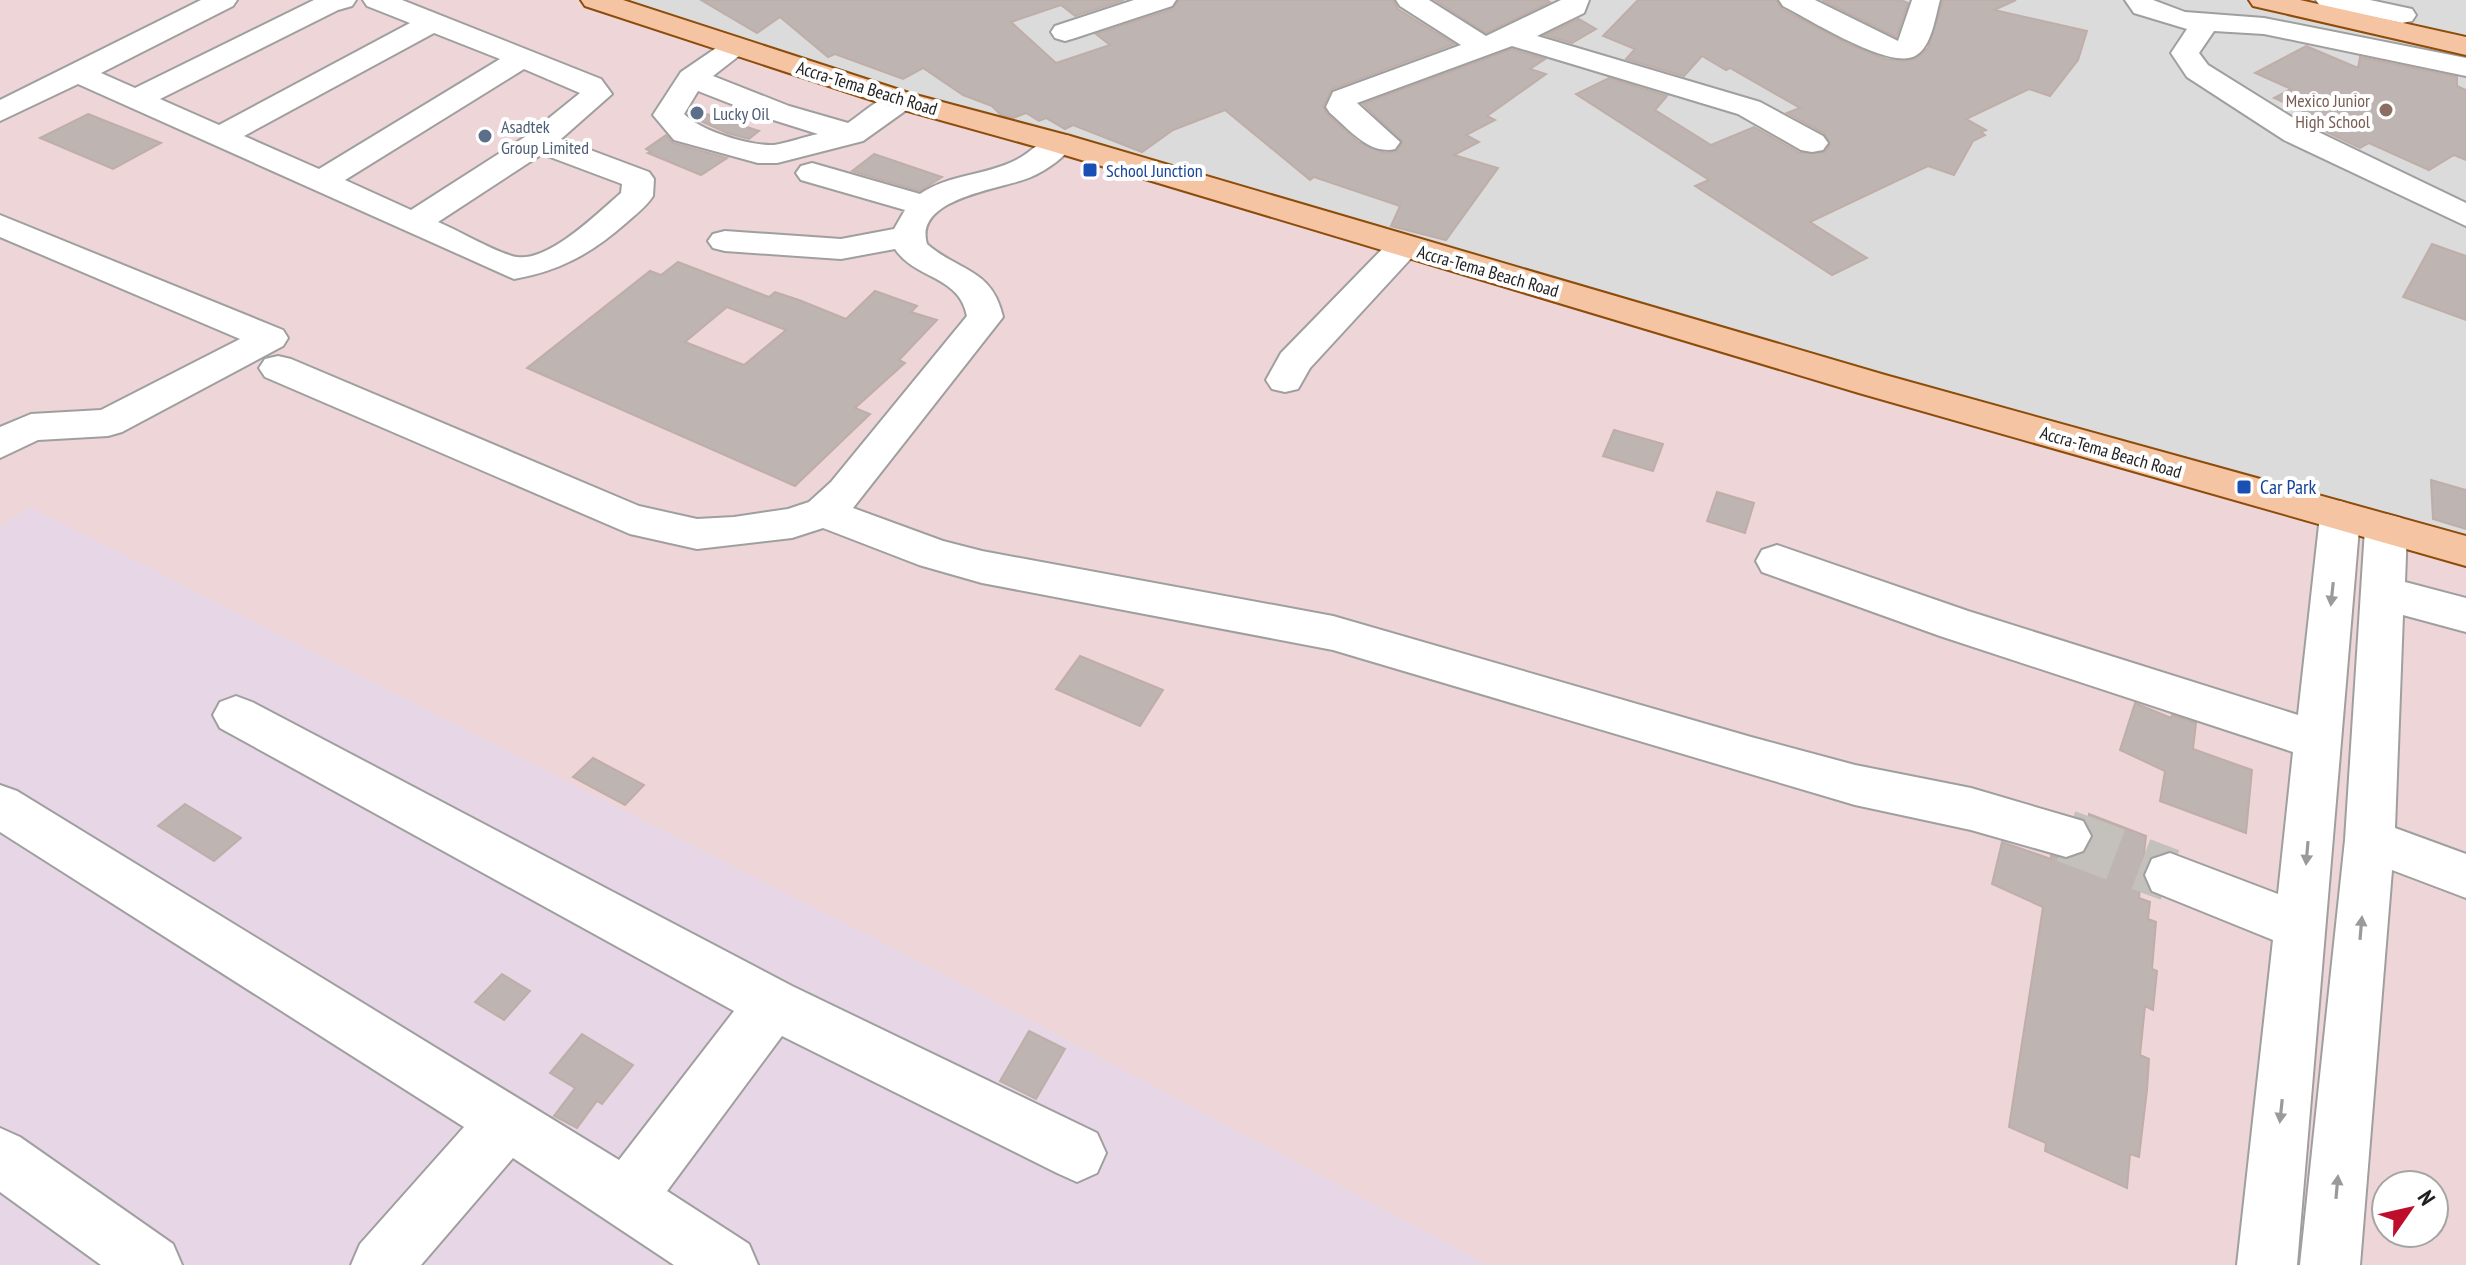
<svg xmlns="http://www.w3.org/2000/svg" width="2466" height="1265" font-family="'PT Sans Narrow',sans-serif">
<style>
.residential{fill:#dcdbdb}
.commercial{fill:#eed5d8;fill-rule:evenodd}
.industrial{fill:#e7d7e6}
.building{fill:#beb4b1;stroke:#bfaea8;stroke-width:2;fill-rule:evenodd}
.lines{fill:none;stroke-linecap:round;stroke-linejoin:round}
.minor-tunnel{stroke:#c4c0bc;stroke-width:53;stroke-dasharray:53 27;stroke-linecap:butt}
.minor-casing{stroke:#9f9f9f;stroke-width:4}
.major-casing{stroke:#8d4c0a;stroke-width:4}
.minor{fill:#fff;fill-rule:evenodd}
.major{fill:#f5c4a2;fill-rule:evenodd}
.oneway{fill:#9a9a9a}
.education-dot{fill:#8d6e63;stroke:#fff;stroke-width:3}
.service-dot{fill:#5c6f8a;stroke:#fff;stroke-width:3}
.transit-dot{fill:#1a4fb4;stroke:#fff;stroke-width:3}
.labels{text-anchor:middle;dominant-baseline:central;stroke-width:8;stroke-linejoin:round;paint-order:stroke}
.far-street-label{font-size:18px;fill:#1e1e1e;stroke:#fff}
.far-education-label{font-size:18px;fill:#785e54;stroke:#fff;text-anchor:end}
.far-service-label{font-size:18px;fill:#4e5e75;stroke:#fff;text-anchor:start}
.far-transit-label{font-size:18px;fill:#164399;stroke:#fff;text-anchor:start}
.transit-label{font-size:20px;fill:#164399;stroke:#fff;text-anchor:start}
</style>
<rect width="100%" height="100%" fill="#eee9e4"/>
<polygon class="residential" points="612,0 2466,0 2466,551 1058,147"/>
<path class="commercial" d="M0 0H612L1058 147 2466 551V1265H0ZM2386 1185H2434V1233H2386Z"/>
<polygon class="industrial" points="30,507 934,969 1488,1265 0,1265 0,527"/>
<g class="building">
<polygon points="701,0 1124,0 1075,16 1061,5 1011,22 1056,63 1110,45 1096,34 1173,9 1179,0 1393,0 1398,9 1454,44 1332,89 1323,106 1328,115 1358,142 1385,153 1397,151 1403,142 1363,104 1512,49 1545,59 1530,69 1546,74 1487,116 1495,120 1466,135 1479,142 1454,155 1498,168 1446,240 1391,226 1400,206 1314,177 1310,180 1225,110 1173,130 1142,152 1073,125 1065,129 1046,118 1039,121 1026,113 1013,118 1001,115 992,106 963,95 923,68 903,79 835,54 828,57 780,17 757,33"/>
<polygon points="1435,0 1547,0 1550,2 1486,33"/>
<polygon points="1638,0 1776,0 1782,9 1848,44 1886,59 1902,61 1917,58 1928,48 1943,0 2016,0 1994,10 2087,31 2078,60 2050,96 2029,89 1966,119 1986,130 1981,132 1985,135 1973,141 1954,175 1928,166 1810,222 1867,258 1832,275 1695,186 1709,180 1576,94 1609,78 1667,96 1655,110 1711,145 1754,127 1800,153 1824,153 1830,145 1824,133 1787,113 1800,108 1730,68 1726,70 1702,56 1684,76 1626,59 1635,49 1603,36"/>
<polygon points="1822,0 1901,0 1908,3 1896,37"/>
<polygon points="1579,19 1596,29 1572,43 1545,35"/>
<polygon points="2306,46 2358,68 2360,57 2457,77 2457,86 2466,90 2466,160 2454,155 2429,170 2369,143 2360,148 2320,129 2330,123 2274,98 2291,89 2255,73"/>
<polygon points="700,112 759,131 749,139 727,133 692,117"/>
<polygon points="88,114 161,143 113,169 40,138"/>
<polygon points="666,135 673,143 727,158 701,175 648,153 651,152 646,149"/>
<polygon points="874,154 942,177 920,191 852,171"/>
<polygon points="2432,244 2466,256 2466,320 2403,297"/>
<path d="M678 262 769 297 775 292 799 300 846 319 875 291 917 306 911 312 937 320 899 360 905 363 855 408 870 414 795 486 527 368 650 271 661 275ZM727 307 786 330 744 365 685 342Z"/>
<polygon points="1614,430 1663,444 1653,471 1603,456"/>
<polygon points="2431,480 2466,490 2466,529 2433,519"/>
<polygon points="1717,492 1754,503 1745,533 1707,521"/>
<polygon points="1080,656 1163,690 1140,726 1056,689"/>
<polygon points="2135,703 2171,718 2172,715 2196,723 2193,749 2252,770 2246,833 2160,801 2165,771 2120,750"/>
<polygon points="593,758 644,785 625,805 573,777"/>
<polygon points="185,804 241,838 214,861 158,826"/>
<polygon points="2089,814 2146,836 2139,898 2150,902 2148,919 2156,922 2152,969 2157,971 2153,1010 2145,1006 2140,1055 2149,1059 2147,1090 2139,1157 2130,1154 2127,1188 2045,1151 2046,1143 2009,1127 2043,907 1992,884 2002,842 2051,859 2051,856 2083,862 2094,837 2088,824"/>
<polygon points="502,974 530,991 504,1020 475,1002"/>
<polygon points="1029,1031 1065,1049 1036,1099 1000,1081"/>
<polygon points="582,1034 633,1065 602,1104 597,1101 577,1128 554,1116 575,1088 550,1073"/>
</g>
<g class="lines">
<polyline class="minor-tunnel" points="2066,836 2170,875"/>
<defs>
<g id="minor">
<path d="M201 0H237L233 6 101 73 135 88 314 0H356L352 6 338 10 160 99 219 125 410 23 367 6 363 0H402L601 79 612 94 561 139 649 172 654 179 653 196C646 207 636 214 626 223 592 253 560 271 514 279L78 84 0 121V100ZM434 33 500 59 319 169 244 136ZM524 69 580 93 528 135 411 210 345 180ZM542 154 622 184 621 193C599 212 549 262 517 257 498 254 458 230 438 222Z"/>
<polygon points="1134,0 1176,0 1172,6 1075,38 1065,41 1055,38 1051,32 1055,26"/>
<path d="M1396 0H1429L1486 36 1561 0H1589L1584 13 1537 36 1760 102 1823 136 1828 143 1823 150 1812 152 1801 150 1738 114 1512 46 1357 103 1400 142 1395 149C1369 155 1349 129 1330 113L1326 107 1333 92 1461 45 1400 6Z"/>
<path d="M1779 0H1815L1898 41 1912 0H1940C1935 17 1932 47 1915 56 1889 70 1809 19 1783 6Z"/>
<polygon points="2125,0 2153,0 2185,12 2264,18 2466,58 2466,76 2264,34 2214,31 2199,53 2208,65 2306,126 2466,203 2466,226 2284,140 2187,77 2171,53 2187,29 2134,13"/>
<polygon points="2316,0 2370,0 2412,9 2416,15 2412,21 2402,23 2320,6"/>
<path d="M735 39 745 42 749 48 713 76 789 106 848 123C867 110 888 88 912 94L916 100 912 106 863 141 777 163H758L674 140 653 115 681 72 725 42ZM698 91 767 118 818 134C803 137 788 143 774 145 749 146 701 131 684 114Z"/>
<path d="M1059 134 1070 136 1075 143C1065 157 1047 170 1031 177 1004 189 913 197 927 244 959 272 992 268 1003 317L853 508 943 541 982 551 1333 616 1751 737 1855 765 1971 788 2083 821 2091 836 2083 851 2066 857 1971 830 1855 805 1333 650 982 583 919 565 823 528 792 538 697 549 630 534 265 377 259 368 265 359 278 356 291 359 639 506 697 519 734 517 788 509 809 502 831 482 967 316C959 275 916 280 895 249L841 259 725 251 713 248 708 241 713 234 725 231 841 239 894 229 905 210 801 180 796 173 801 166 812 163 920 194C949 174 985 176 1016 160 1032 152 1042 138 1059 134Z"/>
<polygon points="0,215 283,330 288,338 283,346 122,432 108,436 38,440 0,458 0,427 31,414 101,410 240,339 0,237"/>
<polygon points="1403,237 1415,240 1420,247 1415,254 1310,368 1298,389 1285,392 1272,389 1266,380 1281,353 1391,240"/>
<polygon points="2340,501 2354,506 2360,516 2297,1265 2237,1265 2273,940 2152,891 2145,875 2152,859 2170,853 2278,894 2293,752 1940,636 1762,572 1756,561 1762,550 1777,545 1968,611 2298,715 2320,516 2326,506"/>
<polygon points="2386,514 2401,518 2407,529 2405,582 2466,598 2466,632 2403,615 2395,828 2466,854 2466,898 2392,870 2360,1265 2300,1265 2345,840 2365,529 2371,518"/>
<polygon points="236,696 252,702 792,986 1097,1133 1106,1153 1097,1173 1077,1182 1057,1173 782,1036 667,1191 749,1244 758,1265 674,1265 513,1158 421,1265 351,1265 360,1244 464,1127 0,832 0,785 17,791 619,1160 734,1011 220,728 213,715 220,702"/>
<polygon points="0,1128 20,1137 173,1244 182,1265 101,1265 0,1192"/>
</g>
<g id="major">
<polygon points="581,0 623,0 912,94 1070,136 1885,375 2466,536 2466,566 1859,393 1048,150 890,106 585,6"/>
<polygon points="2249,0 2300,0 2466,37 2466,55 2253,6"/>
</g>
</defs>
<use href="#minor" class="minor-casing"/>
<use href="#major" class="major-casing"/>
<use href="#minor" class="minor"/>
<use href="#major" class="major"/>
</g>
<defs><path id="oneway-solid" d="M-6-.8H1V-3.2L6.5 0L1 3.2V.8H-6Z" transform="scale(2)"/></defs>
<g class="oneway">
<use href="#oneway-solid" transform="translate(2332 594) rotate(96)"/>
<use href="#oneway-solid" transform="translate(2307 853) rotate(95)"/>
<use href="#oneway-solid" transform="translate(2361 928) rotate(-85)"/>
<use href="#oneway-solid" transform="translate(2281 1111) rotate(96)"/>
<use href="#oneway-solid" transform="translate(2337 1187) rotate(-85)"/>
</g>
<circle class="education-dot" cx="2386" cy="110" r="8"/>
<g class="service-dot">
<circle cx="697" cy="113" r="8"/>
<circle cx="485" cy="136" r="8"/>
</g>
<g class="transit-dot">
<rect x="1082" y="162" width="16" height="16" rx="4"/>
<rect x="2236" y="479" width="16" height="16" rx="4"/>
</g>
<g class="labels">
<g class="far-street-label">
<text transform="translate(867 88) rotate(17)">Accra-Tema Beach Road</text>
<text transform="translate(1488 271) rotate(16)">Accra-Tema Beach Road</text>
<text transform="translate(2111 452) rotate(16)">Accra-Tema Beach Road</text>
</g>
<g class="far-education-label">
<text x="2370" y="100">Mexico Junior<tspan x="2370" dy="21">High School</tspan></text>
</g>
<g class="far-service-label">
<text x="713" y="113">Lucky Oil</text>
<text x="501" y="126">Asadtek<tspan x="501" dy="21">Group Limited</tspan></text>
</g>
<g class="far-transit-label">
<text x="1106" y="170">School Junction</text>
</g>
<g class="transit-label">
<text x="2260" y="487">Car Park</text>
</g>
</g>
<g transform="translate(2410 1209) rotate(56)"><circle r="38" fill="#ffffff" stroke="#a5a5a5" stroke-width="2"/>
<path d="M0-6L14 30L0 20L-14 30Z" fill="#be0e2b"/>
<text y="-12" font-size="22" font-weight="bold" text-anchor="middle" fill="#1e1e1e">N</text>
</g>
</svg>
